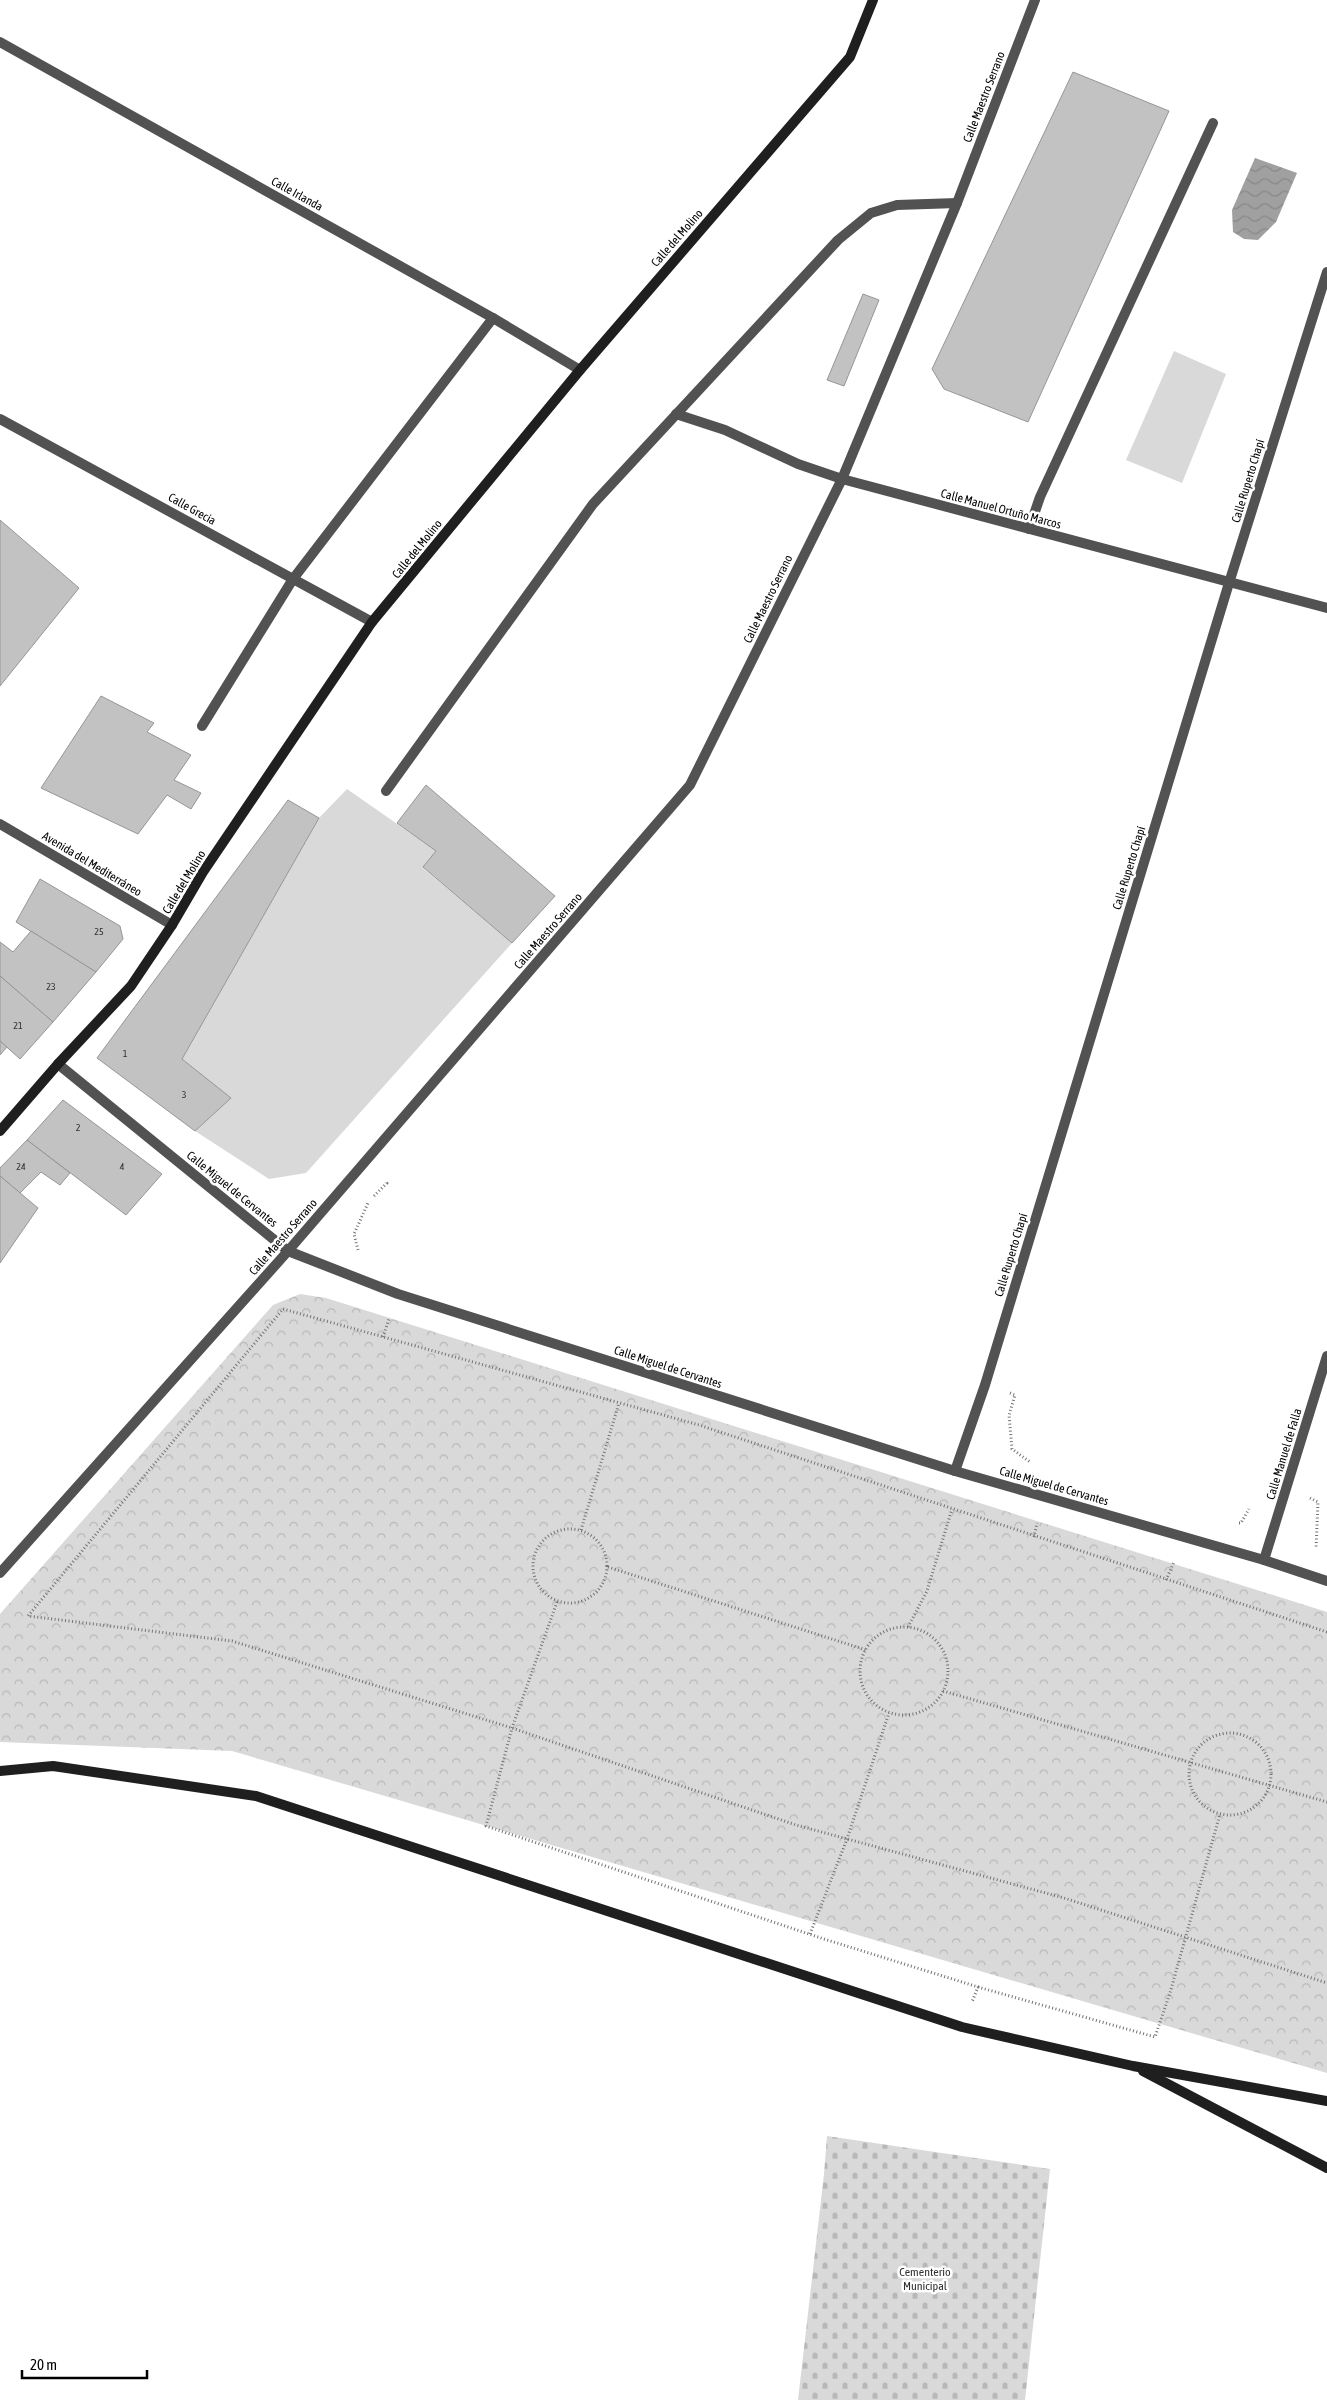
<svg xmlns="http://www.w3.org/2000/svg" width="1327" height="2400" font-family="'Asap Condensed',sans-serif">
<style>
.green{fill:#d9d9d9}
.cemetery{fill:url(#cemetery-stones)}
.park{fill:url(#park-crowns)}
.water{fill:url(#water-waves)}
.building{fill:#c2c2c2;stroke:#969696}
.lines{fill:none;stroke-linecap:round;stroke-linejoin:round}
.path{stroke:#747474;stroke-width:3;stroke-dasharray:1 2.5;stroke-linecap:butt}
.lane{stroke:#525252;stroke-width:10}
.street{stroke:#525252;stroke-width:10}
.secondary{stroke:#1f1f1f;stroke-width:10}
.labels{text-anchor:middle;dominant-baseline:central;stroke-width:5;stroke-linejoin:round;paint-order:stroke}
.number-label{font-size:10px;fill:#303030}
.street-label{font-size:12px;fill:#000;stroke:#fff}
.park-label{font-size:12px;fill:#303030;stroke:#fff}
</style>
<defs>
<pattern id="cemetery-stones" width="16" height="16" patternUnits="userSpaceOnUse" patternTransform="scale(1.25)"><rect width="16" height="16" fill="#d9d9d9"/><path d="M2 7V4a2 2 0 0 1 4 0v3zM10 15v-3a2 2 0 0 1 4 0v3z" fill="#b8b8b8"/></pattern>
<pattern id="park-crowns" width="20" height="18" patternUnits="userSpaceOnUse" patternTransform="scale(1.25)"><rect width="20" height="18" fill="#d9d9d9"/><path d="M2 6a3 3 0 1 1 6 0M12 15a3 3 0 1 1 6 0" fill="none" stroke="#b8b8b8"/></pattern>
<pattern id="water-waves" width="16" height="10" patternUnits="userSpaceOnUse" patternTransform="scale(1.25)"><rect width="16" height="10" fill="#a0a0a0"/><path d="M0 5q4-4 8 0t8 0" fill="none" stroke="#888"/></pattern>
</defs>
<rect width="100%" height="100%" fill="#fff"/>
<g class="green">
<polygon points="1174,351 1226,374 1182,483 1126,460"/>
<polygon points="347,789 436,851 423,868 512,943 306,1173 269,1179 195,1131 230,1098 182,1059 319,818"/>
</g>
<polygon class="cemetery" points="827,2136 1050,2169 1025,2400 798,2400 824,2174"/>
<polygon class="park" points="300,1294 326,1298 1327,1612 1327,2073 232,1751 0,1742 0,1614 273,1305"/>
<polygon class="water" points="1255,158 1297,173 1276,222 1258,240 1244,239 1233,232 1232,210"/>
<g class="building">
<polygon points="1073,72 1169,111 1028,422 944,389 932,369"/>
<polygon points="863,294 879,300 844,386 827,380"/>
<polygon points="0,520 79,588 0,686"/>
<polygon points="101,696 154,723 147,732 191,755 174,780 201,793 191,809 167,795 138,834 41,788"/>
<polygon points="426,785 555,896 512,943 423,867 436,851 397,823"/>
<polygon points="288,800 319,818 182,1059 231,1098 195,1131 97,1058"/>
<polygon points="40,879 120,926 123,939 96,972 16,922"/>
<polygon points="31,931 96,972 53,1022 0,976 0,942 13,952"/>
<polygon points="0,976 53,1022 20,1059 0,1041"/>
<polygon points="0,1041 7,1047 0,1055"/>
<polygon points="63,1100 162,1174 126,1215 27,1140"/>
<polygon points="27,1140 70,1173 60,1185 41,1172 20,1193 0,1176 0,1168"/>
<polygon points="0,1176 38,1208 0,1263"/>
</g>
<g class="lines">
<g class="path">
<polyline points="374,1196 387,1183 385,1182"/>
<polyline points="358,1250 354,1234 368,1203"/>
<polyline points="383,1337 389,1319"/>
<polyline points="1010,1393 1015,1395 1009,1415 1012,1449 1030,1462"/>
<polyline points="1310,1498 1318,1502 1316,1549"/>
<polyline points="1239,1523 1241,1523 1249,1509"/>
<circle cx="570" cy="1566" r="37"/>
<polyline points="581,1530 619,1403"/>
<polyline points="1034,1537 1037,1523"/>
<polyline points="608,1567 866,1650"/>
<polyline points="1166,1580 1174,1562"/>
<polyline points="557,1602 512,1728 486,1826 824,1939 978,1987 972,2002"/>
<polyline points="908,1627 927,1591 952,1509"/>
<circle cx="904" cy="1671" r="44"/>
<polyline points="1327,1632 699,1425 283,1309 28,1616 232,1641 512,1728 796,1825 1064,1898 1327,1983"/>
<polyline points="943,1691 1327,1802"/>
<circle cx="1230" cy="1774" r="41"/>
<polyline points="810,1934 847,1839 889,1713"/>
<polyline points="978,1987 1155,2037 1170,1993 1220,1814"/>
</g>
<polyline class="lane" points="1029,529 1040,497 1213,123"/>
<g class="street">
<polyline points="0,42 493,318 580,370"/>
<polyline points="676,414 725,430 798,464 842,479 1327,608"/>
<polyline points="0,419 372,622"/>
<polyline points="202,726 293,579 493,318"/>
<polyline points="386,791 593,504 838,240 871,213 897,205 957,203"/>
<polyline points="0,824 172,925"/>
<polyline points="58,1064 288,1251 398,1294 955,1471 1264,1560 1327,1581"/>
<polyline points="955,1471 985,1385 1229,583 1327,272"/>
<polyline points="1264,1560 1327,1356"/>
<polyline points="0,1573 288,1251 690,785 842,479 957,203 1035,0"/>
</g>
<g class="secondary">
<polyline points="0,1131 58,1064 131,986 172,925 203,872 372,622 580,370 850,57 873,0"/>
<polyline points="0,1771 53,1766 256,1796 962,2027 1133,2066 1327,2101"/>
<polyline points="1143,2071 1327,2168"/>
</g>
</g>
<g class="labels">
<g class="number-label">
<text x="99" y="931">25</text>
<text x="51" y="986">23</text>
<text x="18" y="1025">21</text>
<text x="125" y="1053">1</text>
<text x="184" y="1094">3</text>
<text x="78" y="1127">2</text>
<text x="21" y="1166">24</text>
<text x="122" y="1166">4</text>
</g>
<g class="street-label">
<text transform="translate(984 97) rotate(-69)">Calle Maestro Serrano</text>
<text transform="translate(297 194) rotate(29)">Calle Irlanda</text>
<text transform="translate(677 238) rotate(-49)">Calle del Molino</text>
<text transform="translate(1248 481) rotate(-73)">Calle Ruperto Chapí</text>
<text transform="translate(192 509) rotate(29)">Calle Grecia</text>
<text transform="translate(1001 509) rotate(15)">Calle Manuel Ortuño Marcos</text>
<text transform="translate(417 549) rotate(-51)">Calle del Molino</text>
<text transform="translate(768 599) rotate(-64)">Calle Maestro Serrano</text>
<text transform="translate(92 864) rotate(31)">Avenida del Mediterráneo</text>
<text transform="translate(1129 868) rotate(-73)">Calle Ruperto Chapí</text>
<text transform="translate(184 882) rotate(-59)">Calle del Molino</text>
<text transform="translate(548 931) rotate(-49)">Calle Maestro Serrano</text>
<text transform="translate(232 1189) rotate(39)">Calle Miguel de Cervantes</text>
<text transform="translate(283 1237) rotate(-49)">Calle Maestro Serrano</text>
<text transform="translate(1011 1255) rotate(-73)">Calle Ruperto Chapí</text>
<text transform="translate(668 1367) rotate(18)">Calle Miguel de Cervantes</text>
<text transform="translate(1284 1454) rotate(-73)">Calle Manuel de Falla</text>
<text transform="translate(1054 1486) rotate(16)">Calle Miguel de Cervantes</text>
</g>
<g class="park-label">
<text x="925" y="2272">Cementerio<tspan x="925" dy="14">Municipal</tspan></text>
</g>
</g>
<path d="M22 2370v8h125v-8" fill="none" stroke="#000000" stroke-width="2.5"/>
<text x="30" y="2370" font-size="15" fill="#000000" stroke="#ffffff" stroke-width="4" paint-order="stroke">20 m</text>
</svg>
